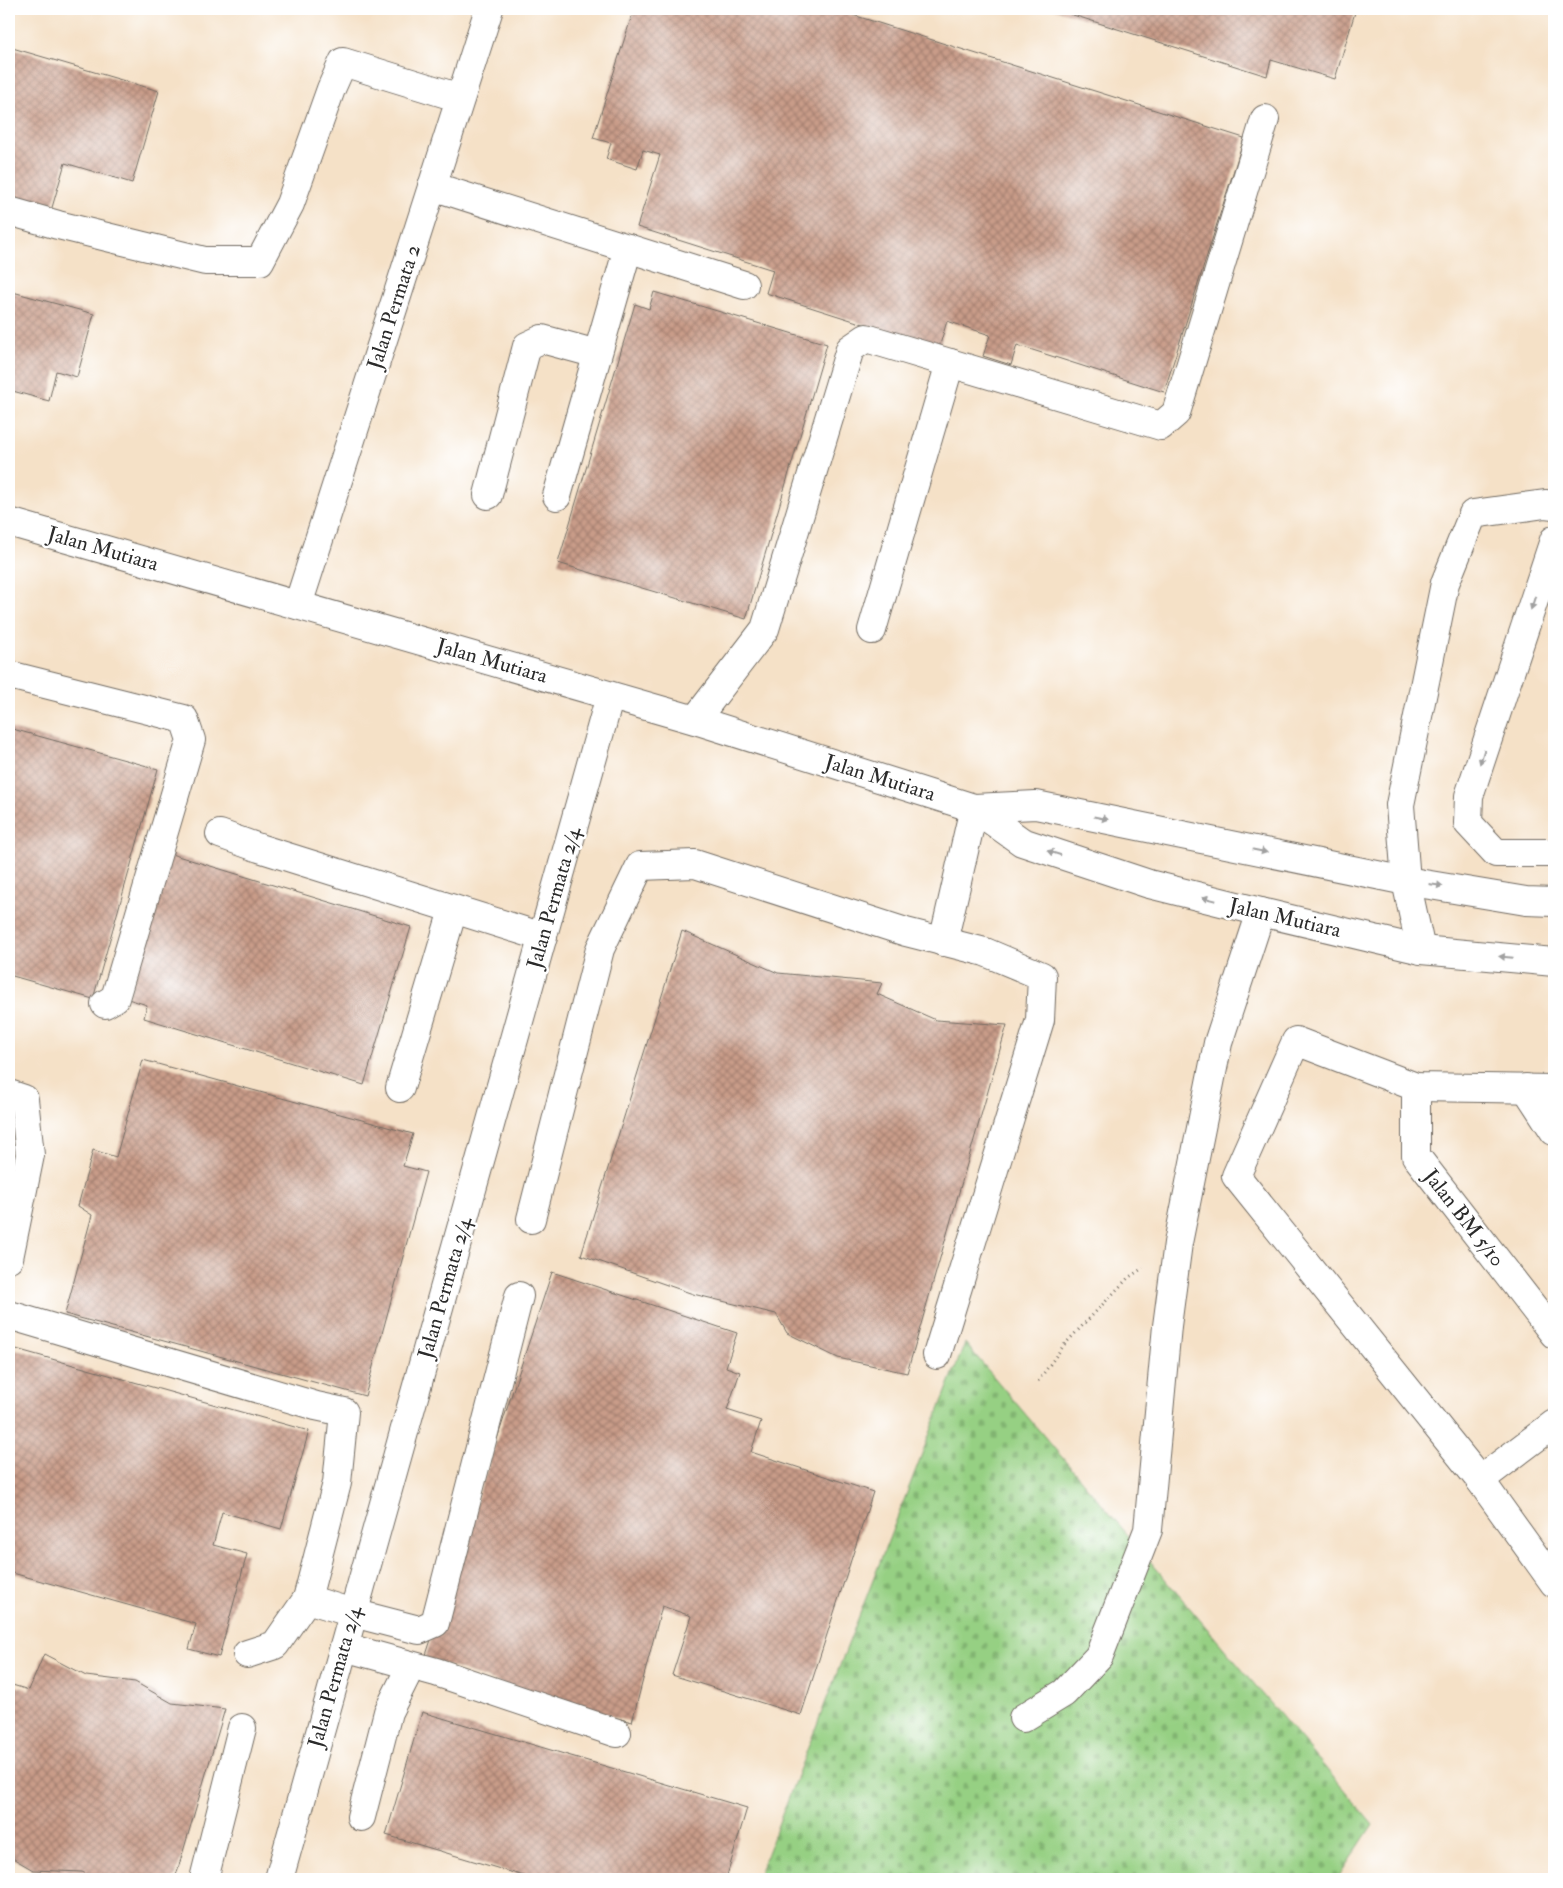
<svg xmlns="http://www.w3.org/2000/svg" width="1563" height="1888" font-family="'IM FELL Double Pica',serif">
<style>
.cemetery{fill:url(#cemetery-stones);stroke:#607e57}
.building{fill:url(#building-cross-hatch)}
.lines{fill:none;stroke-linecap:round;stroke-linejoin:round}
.minor-casing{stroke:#726b62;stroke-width:30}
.major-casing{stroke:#726b62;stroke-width:30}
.path{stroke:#726b62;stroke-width:3;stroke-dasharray:1 4;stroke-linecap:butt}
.minor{stroke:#fff;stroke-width:28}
.major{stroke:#fff;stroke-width:28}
.oneway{fill:#a0a0a0}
.labels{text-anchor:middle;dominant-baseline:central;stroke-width:5;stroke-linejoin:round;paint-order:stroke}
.street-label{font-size:21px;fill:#2b2b2b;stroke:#fff}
</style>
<defs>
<pattern id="cemetery-stones" width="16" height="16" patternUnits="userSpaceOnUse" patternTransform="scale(1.25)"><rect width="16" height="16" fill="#96d083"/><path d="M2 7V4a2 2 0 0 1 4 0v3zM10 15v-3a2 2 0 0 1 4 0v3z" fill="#81b371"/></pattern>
<pattern id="building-cross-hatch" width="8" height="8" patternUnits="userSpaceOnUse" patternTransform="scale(1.25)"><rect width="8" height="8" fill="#c99c89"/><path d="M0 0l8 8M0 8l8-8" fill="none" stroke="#a37f70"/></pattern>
</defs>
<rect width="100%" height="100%" fill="#fff"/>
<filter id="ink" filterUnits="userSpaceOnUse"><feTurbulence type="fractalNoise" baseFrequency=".02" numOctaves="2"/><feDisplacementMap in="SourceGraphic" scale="10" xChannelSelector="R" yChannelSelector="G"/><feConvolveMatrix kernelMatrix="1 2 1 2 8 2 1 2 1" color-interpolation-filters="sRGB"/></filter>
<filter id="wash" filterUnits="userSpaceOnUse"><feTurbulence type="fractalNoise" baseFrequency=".0096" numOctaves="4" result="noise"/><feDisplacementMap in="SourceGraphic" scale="20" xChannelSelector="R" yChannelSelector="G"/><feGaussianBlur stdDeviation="1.12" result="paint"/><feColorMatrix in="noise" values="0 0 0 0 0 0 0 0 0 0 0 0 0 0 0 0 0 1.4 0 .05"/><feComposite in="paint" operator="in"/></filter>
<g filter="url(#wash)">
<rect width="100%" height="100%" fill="#f5e1c7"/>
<polygon class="cemetery" points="965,1343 1373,1824 1337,1879 757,1879"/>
<g id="blocks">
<g class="building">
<polygon points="634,9 834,9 1244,138 1164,392 1017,345 1011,365 983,356 990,335 947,321 939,348 766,293 773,270 637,227 660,155 643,150 637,169 606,159 611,143 593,138"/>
<polygon points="1054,9 1356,9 1335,79 1271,60 1267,76"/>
<polygon points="9,47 159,91 132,183 65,163 51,211 9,199"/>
<polygon points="9,291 94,314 77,377 56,371 49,401 9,390"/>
<polygon points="654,292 827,344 746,619 558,563 635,304 649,309"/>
<polygon points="9,728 158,769 93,999 9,975"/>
<polygon points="171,854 411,927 364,1085 144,1018 147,1005 128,999"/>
<polygon points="682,931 778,973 882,983 877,994 936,1020 1007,1025 907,1373 838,1358 787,1333 776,1314 693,1294 581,1255"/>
<polygon points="143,1060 413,1134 403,1166 426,1172 365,1396 65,1314 92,1215 78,1206 93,1150 116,1157"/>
<polygon points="552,1272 737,1333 726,1367 740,1372 727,1410 761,1421 751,1452 873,1492 801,1715 672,1675 691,1616 662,1606 632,1722 553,1701 425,1658"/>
<polygon points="9,1347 309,1431 281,1529 222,1512 213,1545 247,1554 219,1657 189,1649 196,1624 9,1572"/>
<polygon points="44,1654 86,1676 135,1682 172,1703 225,1709 175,1879 98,1879 82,1872 33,1870 9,1856 9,1684 29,1690"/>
<polygon points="422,1712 747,1808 726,1879 534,1879 386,1835"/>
</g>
</g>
</g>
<g filter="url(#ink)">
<use href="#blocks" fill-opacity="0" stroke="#726b62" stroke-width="1"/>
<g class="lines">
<defs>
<g id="minor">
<polyline points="432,186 744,285"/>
<polyline points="9,211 58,225 205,261 260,261 290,204 331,89 343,62 460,98"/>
<polyline points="488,495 527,346 542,339 597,354"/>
<polyline points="557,496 628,248"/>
<polyline points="1554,540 1469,796 1468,823 1496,853 1554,853"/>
<polyline points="298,605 489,9"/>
<polyline points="872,630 950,363"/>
<polyline points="9,675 184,719 191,740 115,998 105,1004"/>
<polyline points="695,720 765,629 850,349 866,338 1161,426 1176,413 1265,119"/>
<polyline points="220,834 259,848 543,937"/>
<polyline points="943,942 974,808"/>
<polyline points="1421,950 1406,881 1400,805 1445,583 1473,514 1545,504 1554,505"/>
<polyline points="1416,1087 1416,1156 1554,1334"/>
<polyline points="400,1088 453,910"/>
<polyline points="1526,1088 1554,1131"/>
<polyline points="1554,1089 1416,1087 1296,1041 1236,1176 1480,1480 1554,1583"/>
<polyline points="9,1094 24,1099 30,1155 9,1258"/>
<polyline points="531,1219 600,949 640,866 695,864 906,932 985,952 1042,976 1040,1020 937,1355"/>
<polyline points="9,1315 316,1406 344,1412 337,1483 307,1599 353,1613 419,1630 435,1623 519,1296"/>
<polyline points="1480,1480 1554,1424"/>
<polyline points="344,1647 436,1672 617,1733"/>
<polyline points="247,1654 275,1645 307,1599"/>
<polyline points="1023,1718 1064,1693 1099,1656 1148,1530 1167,1326 1178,1243 1218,1043 1261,912"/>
<polyline points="361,1817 388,1712 411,1666"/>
<polyline points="204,1879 242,1728"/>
<polyline points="279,1879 610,696"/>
</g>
<g id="major">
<polyline points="9,522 695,720 974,808 1022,842 1149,884 1261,912 1421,950 1554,962"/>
<polyline points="974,808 1036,805 1406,881 1526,901 1554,902"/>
</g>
</defs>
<use href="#minor" class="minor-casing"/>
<use href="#major" class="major-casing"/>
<polyline class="path" points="1038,1381 1064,1345 1128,1278 1143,1268"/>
<use href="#minor" class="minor"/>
<use href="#major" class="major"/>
</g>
<defs><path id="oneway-solid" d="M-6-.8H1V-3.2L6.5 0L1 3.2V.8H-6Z" transform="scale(1.25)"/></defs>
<g class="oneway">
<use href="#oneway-solid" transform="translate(1533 603) rotate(108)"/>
<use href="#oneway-solid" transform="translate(1482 757) rotate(108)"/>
<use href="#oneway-solid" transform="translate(1101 818) rotate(11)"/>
<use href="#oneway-solid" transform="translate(1260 851) rotate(12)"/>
<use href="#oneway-solid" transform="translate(1054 853) rotate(-162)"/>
<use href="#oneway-solid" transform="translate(1436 885) rotate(8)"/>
<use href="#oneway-solid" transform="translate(1209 899) rotate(-166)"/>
<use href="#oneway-solid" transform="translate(1506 957) rotate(-175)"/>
</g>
</g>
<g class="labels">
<g class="street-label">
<text transform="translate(394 307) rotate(-72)">Jalan Permata 2</text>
<text transform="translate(103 549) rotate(16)">Jalan Mutiara</text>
<text transform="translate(492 661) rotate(16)">Jalan Mutiara</text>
<text transform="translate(880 778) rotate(17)">Jalan Mutiara</text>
<text transform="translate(554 898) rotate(-74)">Jalan Permata 2/4</text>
<text transform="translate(1285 918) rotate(13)">Jalan Mutiara</text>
<text transform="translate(1464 1218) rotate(52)">Jalan BM 5/10</text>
<text transform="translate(445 1288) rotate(-74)">Jalan Permata 2/4</text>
<text transform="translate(335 1677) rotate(-74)">Jalan Permata 2/4</text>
</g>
</g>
<rect width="1563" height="1888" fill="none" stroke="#fff" stroke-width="30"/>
</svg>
